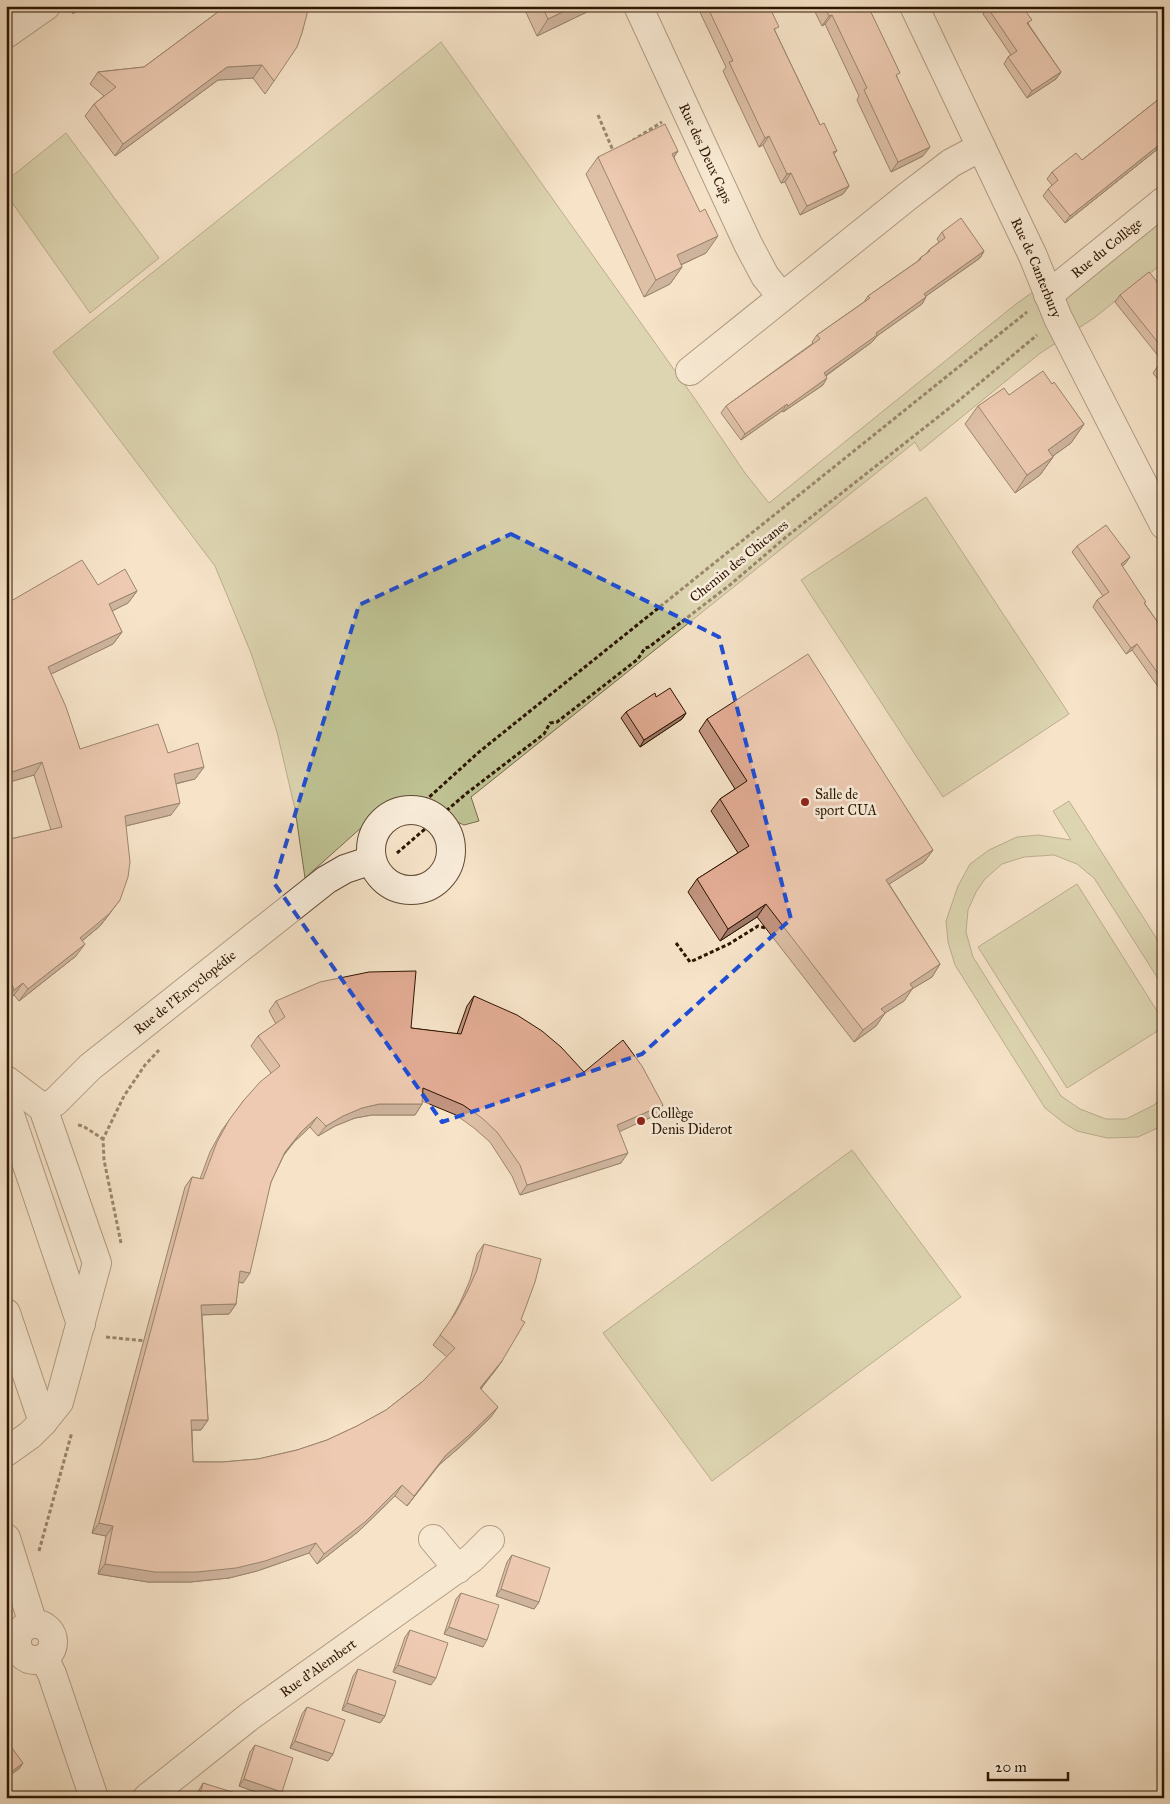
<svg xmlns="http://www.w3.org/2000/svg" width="1170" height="1804" font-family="'IM FELL Great Primer',serif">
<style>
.green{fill:#bfc394;stroke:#766c4a}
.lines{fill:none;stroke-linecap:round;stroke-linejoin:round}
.minor-casing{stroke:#5f4833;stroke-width:30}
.path{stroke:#2d1501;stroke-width:3;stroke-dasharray:4 2.5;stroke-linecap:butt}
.minor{stroke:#f9eddb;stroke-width:28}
.wall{fill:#c2947f;stroke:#2d1501}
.shaded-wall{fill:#9e7868;stroke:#2d1501}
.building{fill:#e2ac94;stroke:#2d1501}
.marked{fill:none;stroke:#1d4ed8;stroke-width:4;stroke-dasharray:10 6;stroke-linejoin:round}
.poi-dot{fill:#8f2418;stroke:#f9eddb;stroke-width:2}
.labels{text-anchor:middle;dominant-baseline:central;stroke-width:5;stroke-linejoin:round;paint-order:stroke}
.street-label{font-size:14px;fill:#2d1501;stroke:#f9eddb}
.poi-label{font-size:14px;fill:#2d1501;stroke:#f9eddb;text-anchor:start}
</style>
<rect width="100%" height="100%" fill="#f6e3c8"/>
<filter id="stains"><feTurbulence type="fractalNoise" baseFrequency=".004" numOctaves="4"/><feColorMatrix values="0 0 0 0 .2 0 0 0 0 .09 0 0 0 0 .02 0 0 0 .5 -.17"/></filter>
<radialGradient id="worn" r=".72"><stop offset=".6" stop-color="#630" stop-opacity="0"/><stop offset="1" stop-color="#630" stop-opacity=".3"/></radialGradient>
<g class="green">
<polygon points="441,42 695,399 745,473 769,503 1016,304 1065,269 1164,187 1164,262 1094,318 1039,354 920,451 915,442 471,797 479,821 464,825 453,820 429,804 391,801 305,878 295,809 277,732 251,653 215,566 53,352"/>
<polygon points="66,133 159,258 90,313 6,194 6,181"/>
<polygon points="926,497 1069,714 943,797 801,580"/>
<polygon points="1069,801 1164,950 1164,988 1094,878 1077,864 1054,855 1024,857 1002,864 985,879 976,892 968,910 966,932 973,957 1061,1096 1080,1109 1106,1119 1126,1119 1154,1105 1164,1096 1164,1125 1138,1137 1107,1138 1077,1131 1064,1123 1045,1108 955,965 948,942 946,921 958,886 970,864 989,850 1017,837 1038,835 1071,840 1053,811"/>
<polygon points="1077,884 1164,1022 1164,1027 1067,1088 978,947"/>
<polygon points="852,1150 961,1297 712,1481 603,1333"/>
</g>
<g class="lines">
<defs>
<g id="minor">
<path id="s1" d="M638 6 748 244 765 276 782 297"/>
<path id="s2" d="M914 6 1033 256 1058 318 1164 525"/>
<polyline points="6,34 46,6"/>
<path id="s3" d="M1048 295 1164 201"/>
<polyline points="690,371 908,196 951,163 981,147"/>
<circle cx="411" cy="850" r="40"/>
<path id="s4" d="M6 1080 43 1108 55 1102 90 1067 326 880 345 869 372 860"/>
<polyline points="6,1103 81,1324"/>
<polyline points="6,1313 43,1422"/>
<polyline points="6,1452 30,1435 43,1422 59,1402 97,1263 43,1108"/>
<polyline points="6,1538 33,1624"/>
<polyline points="433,1539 458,1569"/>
<circle cx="35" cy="1642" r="18"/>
<polyline points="44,1658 52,1674 94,1798"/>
<path id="s5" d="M147 1798 250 1716 472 1558 490 1540"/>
</g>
</defs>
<use href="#minor" class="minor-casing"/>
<g class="path">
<polyline points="72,13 83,6"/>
<polyline points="598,115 614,153"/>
<polyline points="627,144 662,122"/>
<polyline points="415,810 479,752 1027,312"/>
<polyline points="397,853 467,793 544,734 550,723 557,722 638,659 645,648 649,647 731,584 786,537 957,402 1037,335"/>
<polyline points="676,943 690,962 729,944 758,926 769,929"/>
<polyline points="78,1125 83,1126 103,1139"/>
<polyline points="121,1243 104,1160 103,1139 124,1096 145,1065 159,1050"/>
<polyline points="106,1337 147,1341"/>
<polyline points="39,1551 72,1432"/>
</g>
<use href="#minor" class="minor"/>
</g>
<g class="wall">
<polygon points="226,6 274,81 265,94 253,78 218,80 115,156 85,116 94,104 104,96 90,84 98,72 144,67"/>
<polygon points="523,6 593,6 591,10 537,36"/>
<polygon points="697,6 769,6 775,31 820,125 837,151 834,154 849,186 843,194 800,215 785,182 781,183 763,145 759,147 723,71 726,67"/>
<polygon points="812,6 868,6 897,77 923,156 891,172 857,100 859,96 825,24 822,26"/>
<polygon points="986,6 1022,6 1029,25 1061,72 1056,79 1027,98 1004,64 1008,57 1011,55 983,14 987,8"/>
<polygon points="1164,95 1164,144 1065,223 1043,196 1048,189 1052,185 1047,179 1052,172 1082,160"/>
<polygon points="678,151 674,157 706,253 681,265 682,267 670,284 644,297 586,174 598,157"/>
<polygon points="942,232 984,251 980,258 926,296 922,304 877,336 872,342 826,376 823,385 783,412 782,411 741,440 721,413 726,406 813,343 812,342 817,335 864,302 868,296 918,261 920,258 926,254 929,250 939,242 937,239"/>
<polygon points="1164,290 1164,387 1153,373 1158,366 1163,362 1115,302 1120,295"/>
<polygon points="1052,384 1084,424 1071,443 1053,456 1053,457 1040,475 1015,493 965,424 978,406 1009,395"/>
<polygon points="1077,546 1125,564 1122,566 1145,604 1164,631 1164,695 1132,650 1126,654 1093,607 1097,600 1103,596 1072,552"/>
<polygon points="98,585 137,591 128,603 112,611 122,632 113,644 51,674 80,749 168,753 204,767 195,779 176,784 171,815 126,826 111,912 100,926 82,941 76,956 19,1001 14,995 6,1002 6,840 51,830 34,775 6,783 6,594 11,601"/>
<polygon points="656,697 686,713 682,719 640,747 621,718 626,712"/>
<polygon points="707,719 933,850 924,862 889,884 940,964 932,977 912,989 904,1001 885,1013 876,1026 854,1042 757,917 720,941 688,892 697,879 738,853 711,811 720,799 735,789 699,731"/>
<polygon points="474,996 584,1072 656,1115 619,1131 621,1163 520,1195 512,1176 490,1142 474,1128 456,1115 422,1101 422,1104 415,1115 372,1115 355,1118 335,1126 318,1136 310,1127 294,1142 284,1155 271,1182 243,1283 238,1282 236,1304 229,1314 202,1315 208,1420 201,1430 192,1430 193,1462 222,1462 258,1459 297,1450 327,1440 357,1426 386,1410 422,1382 447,1357 433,1345 449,1323 460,1303 470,1280 477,1254 484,1244 502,1361 481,1389 491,1417 461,1446 439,1465 407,1506 395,1496 359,1531 317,1564 309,1553 257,1571 229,1578 190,1582 148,1582 98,1574 106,1536 92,1533 185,1187 192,1177 200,1179 210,1152 222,1130 244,1100 271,1073 251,1046 258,1036 276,1024 269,1011 276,1001 411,1028 457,1034 467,1006"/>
<polygon points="512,1555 539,1602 534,1609 496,1596 507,1562"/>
<polygon points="461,1593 483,1647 444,1634 456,1599"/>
<polygon points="410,1630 431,1685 393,1672 405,1637"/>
<polygon points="358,1669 385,1716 380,1723 342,1710 353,1676"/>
<polygon points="307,1707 333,1754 328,1761 290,1748 302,1714"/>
<polygon points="255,1745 282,1792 278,1798 273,1798 239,1786 250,1752"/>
<polygon points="203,1783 241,1798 196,1798 199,1790"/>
</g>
<g class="shaded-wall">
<polygon points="575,6 593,6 591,10 537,36 548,19"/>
<polygon points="832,15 825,24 822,26 829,16"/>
<polygon points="262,65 253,78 218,80 115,156 123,144 227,67"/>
<polygon points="1061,72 1056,79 1027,98 1032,91"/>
<polygon points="769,136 763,145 759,147 765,138"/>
<polygon points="1164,141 1164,144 1065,223 1070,216"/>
<polygon points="930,147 923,156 891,172 898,162"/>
<polygon points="678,151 666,168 672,154"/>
<polygon points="791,173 785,182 781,183 787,174"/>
<polygon points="849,186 843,194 800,215 807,206"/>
<polygon points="718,236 706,253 665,272 677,255"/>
<polygon points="984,251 980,258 919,301 924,294"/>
<polygon points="682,267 670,284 644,297 656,280"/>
<polygon points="926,297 922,304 877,336 872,342 819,380 824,373 876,333"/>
<polygon points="827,378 823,385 783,412 788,406"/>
<polygon points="787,404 782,411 741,440 745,434"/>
<polygon points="1084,424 1071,443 1036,468 1048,450"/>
<polygon points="1053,457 1040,475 1015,493 1027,475"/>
<polygon points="1130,557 1125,564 1116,571 1121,564"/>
<polygon points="137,591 128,603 100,617 109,604"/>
<polygon points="122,632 113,644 39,680 48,667"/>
<polygon points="1137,644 1132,650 1126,654 1131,648"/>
<polygon points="686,713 682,719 640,747 644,740"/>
<polygon points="42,762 34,775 6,783 6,774"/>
<polygon points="204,767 195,779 165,786 174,774"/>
<polygon points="180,803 171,815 117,828 125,816"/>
<polygon points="933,850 924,862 877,892 886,880"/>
<polygon points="120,900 100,926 71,950 80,938"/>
<polygon points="766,904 757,917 720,941 728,929"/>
<polygon points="85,944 76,956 19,1001 28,989"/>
<polygon points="940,964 932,977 912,989 904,1001 885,1013 876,1026 854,1042 863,1030 881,1009 910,984"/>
<polygon points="23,983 14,995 6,1002 14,990"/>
<polygon points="379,1104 422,1104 415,1115 372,1115 355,1118 335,1126 318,1136 326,1126 343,1116 362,1108"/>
<polygon points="663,1105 656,1115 610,1136 617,1125"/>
<polygon points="317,1117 310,1127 294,1142 278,1162 301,1132"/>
<polygon points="628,1153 621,1163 520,1195 527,1185"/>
<polygon points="240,1271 250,1273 243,1283 233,1281"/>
<polygon points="236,1304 229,1314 194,1315 201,1305"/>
<polygon points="502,1361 495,1371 473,1398 480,1388"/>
<polygon points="498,1407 491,1417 461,1446 439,1465 407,1506 446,1455"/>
<polygon points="191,1420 208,1420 201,1430 184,1430"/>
<polygon points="402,1485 395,1496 359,1531 317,1564 324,1554"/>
<polygon points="99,1523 113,1526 106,1536 92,1533"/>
<polygon points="316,1543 309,1553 257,1571 229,1578 190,1582 148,1582 98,1574 105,1564"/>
<polygon points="501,1589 539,1602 534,1609 496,1596"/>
<polygon points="449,1627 487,1640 483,1647 444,1634"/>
<polygon points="398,1665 436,1678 431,1685 393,1672"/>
<polygon points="347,1703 385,1716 380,1723 342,1710"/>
<polygon points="295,1741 333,1754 328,1761 290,1748"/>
<polygon points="23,1763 19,1769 6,1778 6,1776"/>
<polygon points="244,1779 282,1792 278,1798 273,1798 239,1786"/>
</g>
<g class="building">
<polygon points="226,6 307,6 307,14 302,33 297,47 274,81 262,65 227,67 123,144 94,104 116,87 98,72 144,67"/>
<polygon points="542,6 575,6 548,19"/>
<polygon points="707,6 769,6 779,27 774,29 820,125 824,123 837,151 833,152 849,186 807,206 791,173 787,174 769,136 765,138 729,62 733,61"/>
<polygon points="824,6 868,6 900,73 896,75 930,147 898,162 864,90 867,88 832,15 829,16"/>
<polygon points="989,6 1022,6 1032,20 1027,23 1061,72 1032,91 1008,57 1017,51 987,7"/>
<polygon points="1164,95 1164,141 1070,216 1048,189 1058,180 1052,172 1076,153 1082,160"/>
<polygon points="665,124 678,151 672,154 700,212 705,209 718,236 677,255 682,267 656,280 598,157"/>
<polygon points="961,218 984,251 924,294 926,297 876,333 877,335 824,373 827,378 788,406 787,404 745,434 726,406 820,339 817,335 870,298 868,296 921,259 920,258 930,251 929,250 945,238 942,232"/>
<polygon points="1149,272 1164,290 1164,350 1120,295"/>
<polygon points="1164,361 1164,374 1158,366"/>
<polygon points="1043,371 1052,384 1054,382 1084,424 1048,450 1053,457 1027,475 978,406 1004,388 1009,395"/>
<polygon points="1106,525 1130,557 1121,564 1146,602 1144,603 1164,631 1164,682 1137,644 1131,648 1097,600 1109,592 1077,546"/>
<polygon points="82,560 98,585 125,569 137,591 109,604 122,632 48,667 66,707 80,749 158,724 168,753 198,743 204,767 174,774 180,803 125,816 130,862 128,877 120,900 109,914 80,938 85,944 28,989 23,983 14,990 6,967 6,840 62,827 42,762 6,774 6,686 11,683 6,675 6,594 11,601"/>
<polygon points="808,654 933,850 886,880 940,964 910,984 913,988 881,1009 885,1013 863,1030 766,904 728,929 697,879 749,846 720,799 747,781 707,719"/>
<polygon points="670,688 686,713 644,740 626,712 655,693 656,697"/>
<polygon points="416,971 411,1028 461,1034 474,996 517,1015 542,1031 561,1047 584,1072 623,1040 642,1066 663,1105 617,1125 628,1153 527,1185 520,1165 497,1132 482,1118 463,1105 423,1088 422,1104 379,1104 362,1108 343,1116 326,1126 317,1117 301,1132 285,1152 271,1182 250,1273 240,1271 236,1304 201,1305 208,1420 191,1420 193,1462 222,1462 258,1459 297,1450 327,1440 357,1426 386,1410 422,1382 455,1348 440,1335 455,1314 467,1292 477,1270 484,1244 541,1259 535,1282 521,1320 525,1322 502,1361 480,1388 498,1407 468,1436 446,1455 414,1496 402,1485 366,1521 324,1554 316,1543 265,1561 236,1568 197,1572 155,1572 105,1564 113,1526 99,1523 192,1177 203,1179 217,1142 229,1120 244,1100 260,1082 280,1066 258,1036 285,1017 276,1001 320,982 369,972"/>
<polygon points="512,1555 550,1568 539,1602 501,1589"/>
<polygon points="461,1593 499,1605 487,1640 449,1627"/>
<polygon points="410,1630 448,1643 436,1678 398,1665"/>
<polygon points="358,1669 396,1681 385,1716 347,1703"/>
<polygon points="307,1707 345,1720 333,1754 295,1741"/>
<polygon points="6,1740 23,1763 6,1776"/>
<polygon points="255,1745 293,1758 282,1792 244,1779"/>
<polygon points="203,1783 242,1795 241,1798 199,1798"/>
</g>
<path d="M0 0H1170V1804H0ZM511 534 719 637 791 919 642 1054 442 1122 274 883 359 605Z" fill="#f6e3c8" fill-opacity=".55" fill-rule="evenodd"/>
<path class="marked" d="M511 534 719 637 791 919 642 1054 442 1122 274 883 359 605Z"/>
<g class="poi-dot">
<circle cx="805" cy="802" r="5"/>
<circle cx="641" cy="1121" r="5"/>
</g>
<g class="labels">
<g class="street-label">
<text stroke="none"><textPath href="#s1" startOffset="162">Rue des Deux Caps</textPath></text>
<text stroke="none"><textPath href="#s3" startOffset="75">Rue du Collège</textPath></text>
<text stroke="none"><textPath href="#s2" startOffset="289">Rue de Canterbury</textPath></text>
<text transform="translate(739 561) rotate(-39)">Chemin des Chicanes</text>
<text stroke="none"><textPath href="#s4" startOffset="230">Rue de l'Encyclopédie</textPath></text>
<text stroke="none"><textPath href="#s5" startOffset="215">Rue d'Alembert</textPath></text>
</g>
<g class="poi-label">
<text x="815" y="794">Salle de<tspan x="815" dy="16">sport CUA</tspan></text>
<text x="651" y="1113">Collège<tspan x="651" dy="16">Denis Diderot</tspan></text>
</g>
</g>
<rect width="1170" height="1804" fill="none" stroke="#f6e3c8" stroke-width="25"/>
<rect x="8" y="8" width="1155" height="1789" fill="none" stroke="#2d1501" stroke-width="2.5"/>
<rect x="12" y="12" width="1145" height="1779" fill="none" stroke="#2d1501"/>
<path d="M988 1772v8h80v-8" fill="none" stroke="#2d1501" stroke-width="2.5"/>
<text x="995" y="1772" font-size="15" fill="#2d1501" stroke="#f9eddb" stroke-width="4" paint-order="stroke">20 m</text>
<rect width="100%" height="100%" filter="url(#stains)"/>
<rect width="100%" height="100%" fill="url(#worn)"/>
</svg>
